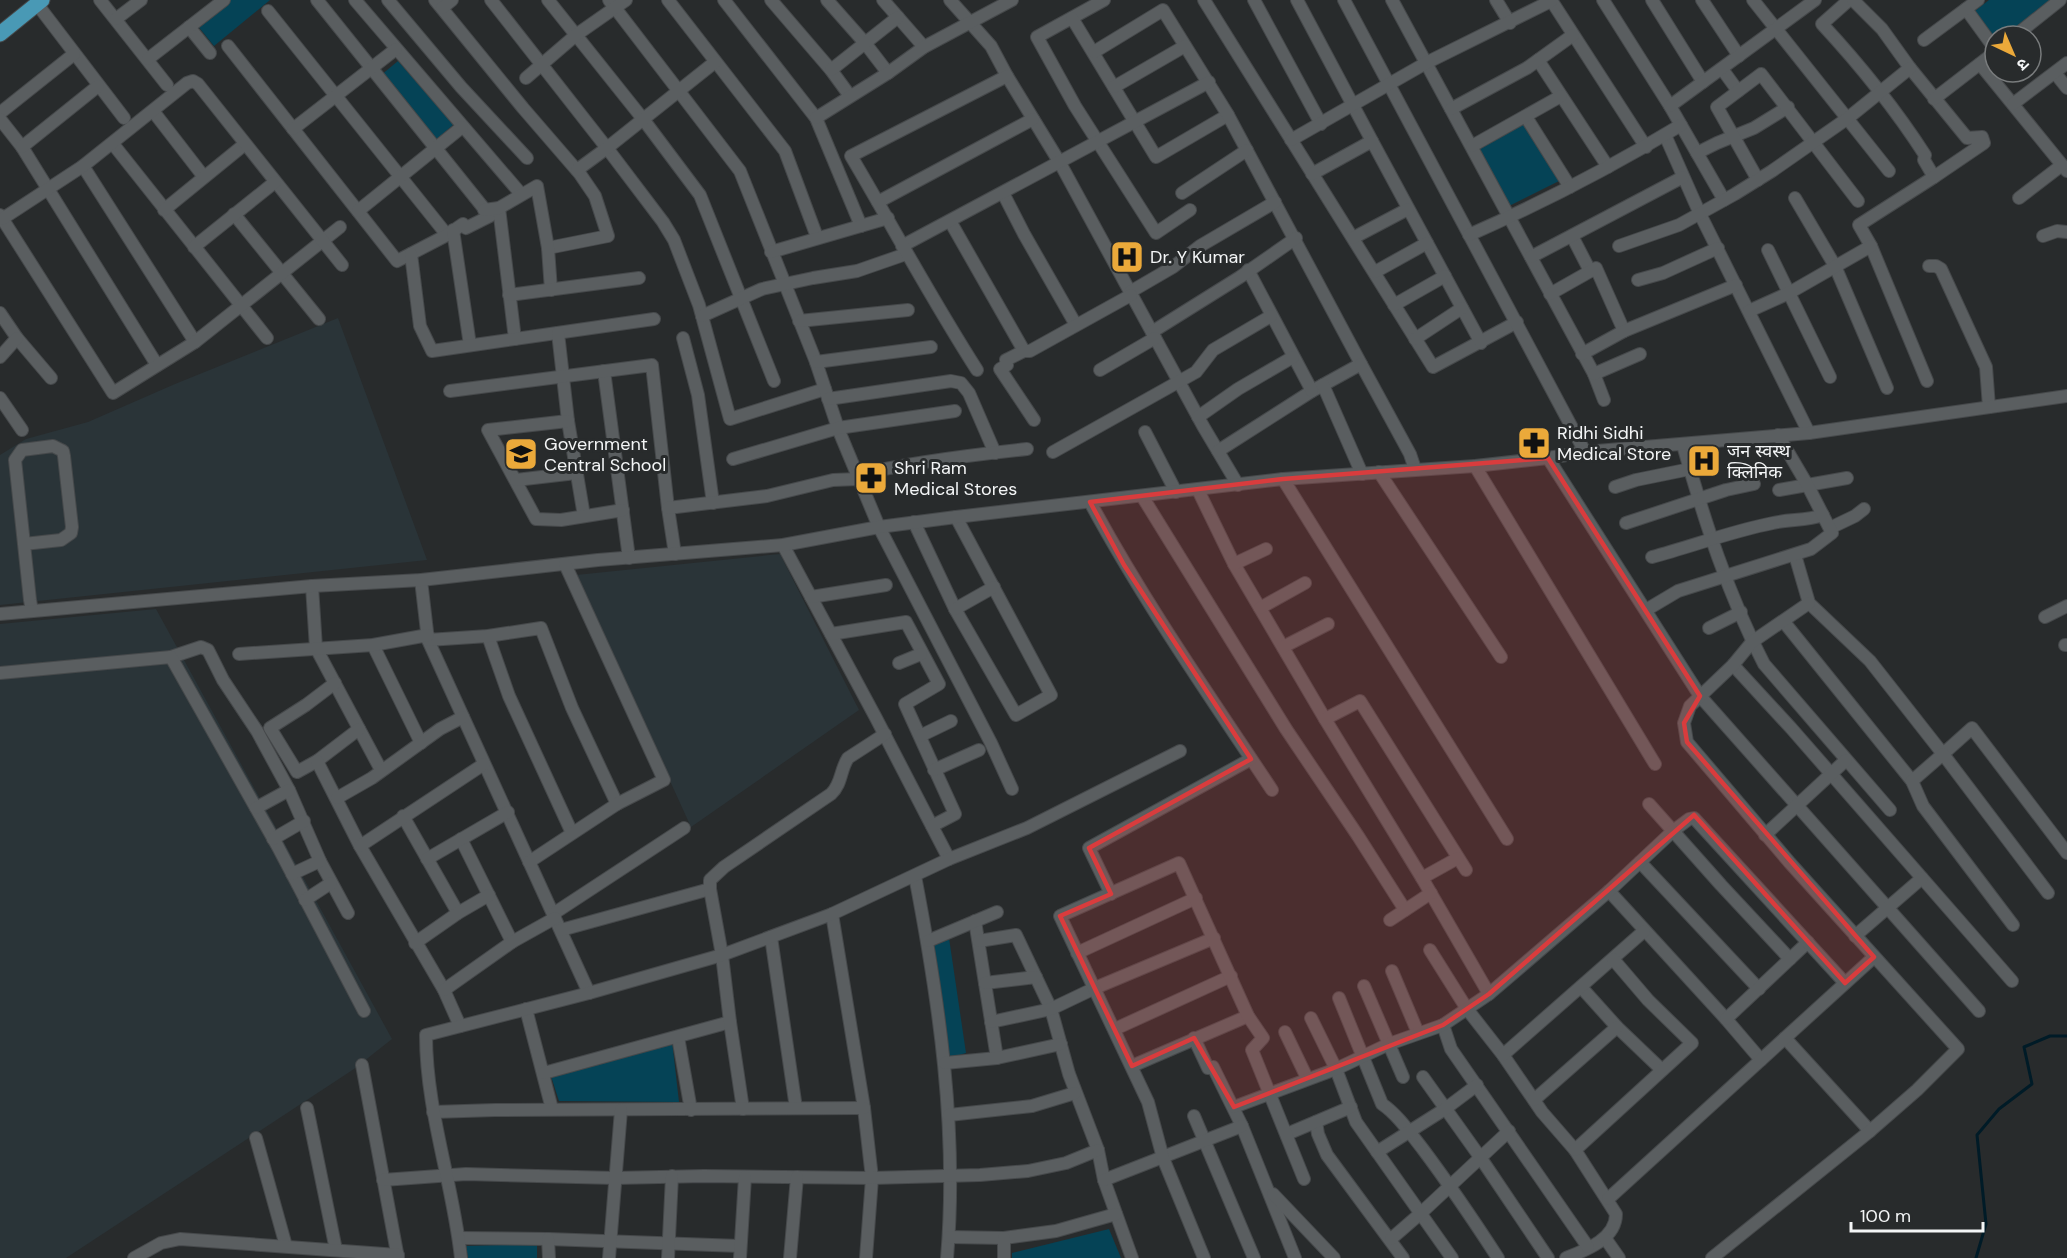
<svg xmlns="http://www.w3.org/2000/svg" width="2067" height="1258" font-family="'DM Sans','Noto Sans Devanagari',sans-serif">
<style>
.built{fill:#2a3438}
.green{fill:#054356}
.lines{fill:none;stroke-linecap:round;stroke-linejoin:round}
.stream{stroke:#001b27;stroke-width:3}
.minor-casing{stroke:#46494b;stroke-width:14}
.major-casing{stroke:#46494b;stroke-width:17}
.minor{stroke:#5a5e60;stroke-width:12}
.major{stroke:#4999b5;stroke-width:15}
.marked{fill:#d93c3d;fill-opacity:0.2;stroke:#d93c3d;stroke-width:4.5;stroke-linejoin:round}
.labels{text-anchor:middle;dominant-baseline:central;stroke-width:6;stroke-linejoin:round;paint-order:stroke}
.poi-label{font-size:18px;fill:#f3f5f6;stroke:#282b2c;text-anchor:start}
</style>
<rect width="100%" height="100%" fill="#282b2c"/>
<g class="built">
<polygon points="338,318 427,560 0,605 0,455 26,439 88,422 175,384"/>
<polygon points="780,554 859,710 691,827 576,575"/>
<polygon points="156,609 392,1039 354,1069 66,1258 0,1258 0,624"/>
</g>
<g class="green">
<polygon points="224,0 270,0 214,46 197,25"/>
<polygon points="1989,0 2058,0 2008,36 1995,36 1995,44 1971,14"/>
<polygon points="398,61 454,124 436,140 380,76"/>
<polygon points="1523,124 1559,181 1509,206 1476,148"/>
<polygon points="949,938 966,1053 945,1059 931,944"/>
<polygon points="672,1041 679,1102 559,1101 550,1073"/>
<polygon points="1109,1229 1121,1258 1012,1258 1012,1253"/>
<polygon points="537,1244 537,1258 468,1258 466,1246"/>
</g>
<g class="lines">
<polyline class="stream" points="1976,1258 1986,1224 1977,1135 1999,1109 2032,1084 2024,1047 2050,1036 2067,1036"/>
<defs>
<g id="minor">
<polyline points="100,0 167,85"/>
<polyline points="355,0 521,194"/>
<polyline points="388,0 461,87 527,158"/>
<polyline points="435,0 523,108 580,174 595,196 608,236 548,248"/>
<polyline points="491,0 610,152 663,222 674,240 699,305 730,419 825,389"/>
<polyline points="548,0 643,119 700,195 774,381"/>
<polyline points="609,0 740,171 816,362 839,431 879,527 991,743 1012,789"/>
<polyline points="668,0 785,151 817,237"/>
<polyline points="724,0 816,118 861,226"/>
<polyline points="771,0 831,70 850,96"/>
<polyline points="827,0 865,43 888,73"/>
<polyline points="883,0 924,47"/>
<polyline points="950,0 991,46 1007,76 1060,163 1203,426 1238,485"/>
<polyline points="1104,0 1037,37 1075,106 1156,233 1190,210"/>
<polyline points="1204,0 1433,367 1517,322"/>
<polyline points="1254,0 1321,124"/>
<polyline points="1297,0 1372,141"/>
<polyline points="1344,0 1585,452"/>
<polyline points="1392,0 1594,374 1604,400"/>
<polyline points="1496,0 1510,23"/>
<polyline points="1551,0 1646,147"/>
<polyline points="1603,0 1670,106 1724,200"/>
<polyline points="1652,0 1703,82"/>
<polyline points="1702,0 1739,56"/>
<polyline points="1753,0 1889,171"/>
<path d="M1849 0 1822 24C1859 64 1896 110 1925 155L1924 160 1934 177"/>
<polyline points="1853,0 1882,29 1910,68 1967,138 1982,137 1984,143 1934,177 1859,225 1871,246 1927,381"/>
<polyline points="37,4 124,118"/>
<polyline points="442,8 452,0"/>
<polyline points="1966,9 1995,49"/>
<polyline points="268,11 447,235"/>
<polyline points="1072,18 1156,157 1228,115"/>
<polyline points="116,19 141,0"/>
<polyline points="189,27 210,53"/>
<polyline points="2015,36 2060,0"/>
<polyline points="1924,40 1978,0"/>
<polyline points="228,46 397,261 447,235 463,224 466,228 490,216 317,0"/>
<polyline points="1094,52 1163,10 1228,115 1361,364 1312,391 1218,451"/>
<polyline points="148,59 224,0"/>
<polyline points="1538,60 1608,167"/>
<polyline points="1980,64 2067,171"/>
<polyline points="1722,69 1738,91"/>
<polyline points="831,70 898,17"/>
<polyline points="2055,73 2067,88"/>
<polyline points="526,78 576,35 626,0"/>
<polyline points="1114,87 1185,46"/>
<polyline points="1934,99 1995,52"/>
<polyline points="2013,104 2067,63"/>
<polyline points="1670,106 1815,0"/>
<polyline points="1451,109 1527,68 1573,35"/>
<polyline points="153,111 204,177"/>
<polyline points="0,113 74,54"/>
<polyline points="1526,117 1570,187"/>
<polyline points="816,118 888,73 924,47 1012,0"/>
<polyline points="0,119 22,147 157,365"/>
<polyline points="293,129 396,49"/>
<polyline points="1665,135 1700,214 1809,433"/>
<polyline points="1291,140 1426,63 1551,1"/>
<polyline points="113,144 267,338"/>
<polyline points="1472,146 1561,96"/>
<polyline points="22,147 98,86"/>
<polyline points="1697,153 1717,143 1754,128 1788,107"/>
<polyline points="83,166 195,342"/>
<polyline points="577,170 607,148 715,62"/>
<polyline points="1312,174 1372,141 1481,343"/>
<polyline points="1758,180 1717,107 1761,74 1858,201"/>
<polyline points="1003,193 1024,234 1076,325"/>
<polyline points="1182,193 1247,150"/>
<polyline points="1795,198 1835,266 1887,388"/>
<polyline points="2019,198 2062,165"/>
<polyline points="878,202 1033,119"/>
<polyline points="499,208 515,339"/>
<polyline points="164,210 245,144"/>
<polyline points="484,210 499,208 537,186 548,248 551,290"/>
<polyline points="358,211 462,127"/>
<polyline points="234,214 319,319"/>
<polyline points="0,215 113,393 195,342 340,227"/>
<polyline points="2,219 83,166 187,83 193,81 198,84 342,265"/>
<polyline points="950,221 1024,351"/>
<polyline points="453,230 470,345"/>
<path d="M1469 235C1542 203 1613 166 1681 125"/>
<polyline points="1572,236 1590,271"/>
<polyline points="2043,236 2057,231 2067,232"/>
<polyline points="1353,238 1408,209"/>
<polyline points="902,246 1209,82"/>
<polyline points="1619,246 1679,225 1735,194 1772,171 1848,118 1910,68"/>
<polyline points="194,247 275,182"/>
<polyline points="1768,250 1830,377"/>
<polyline points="771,252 888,218"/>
<polyline points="411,254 420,326 432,351 654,319"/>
<polyline points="1531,257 1683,177"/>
<polyline points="1929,266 1936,266 1941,269 1986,367 1989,407"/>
<polyline points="1248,270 1312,391"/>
<polyline points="1375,272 1427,243"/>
<polyline points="1638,280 1663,273 1718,248"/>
<polyline points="1130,292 1173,267 1200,246 1275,202"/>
<polyline points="1550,294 1596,268 1624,331"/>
<polyline points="509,295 639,278"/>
<polyline points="1394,305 1445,276"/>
<polyline points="1749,311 1789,293 1871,246"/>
<polyline points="0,313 17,338 51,378"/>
<polyline points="702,316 762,289 813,278 857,271 906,254"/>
<polyline points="799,321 908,310"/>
<polyline points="1152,332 1240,277 1296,238"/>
<polyline points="558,333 568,421 584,516"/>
<polyline points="683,338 698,395 713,503"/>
<polyline points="1415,339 1462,308"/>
<polyline points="1582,354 1624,331 1736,285"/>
<polyline points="0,357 17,338"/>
<polyline points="816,362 931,347"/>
<polyline points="1361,364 1410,454 1415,469"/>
<path d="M977 370C932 300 893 227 851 156L1007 76"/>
<polyline points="1100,370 1155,338"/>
<polyline points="604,371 629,558"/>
<polyline points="1594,374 1640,354"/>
<polyline points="1323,385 1362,474"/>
<polyline points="450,391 652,365 668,508 675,554"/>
<polyline points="0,398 22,430"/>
<polyline points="828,399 951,381 961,383 969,393 995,453"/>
<polyline points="1198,417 1238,389 1293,357"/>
<polyline points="1034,420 1000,369 1007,365 1006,360 1024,351 1030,351 1131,295"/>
<polyline points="568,421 488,430 536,519 561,520 623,510"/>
<polyline points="1145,432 1176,492"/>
<path d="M1683 445C1704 519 1728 595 1764 664L1890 810"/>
<polyline points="1053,452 1196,372 1213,350 1271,316"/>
<polyline points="1548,458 1700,696 1979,1011"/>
<polyline points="733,459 838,428 955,411"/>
<polyline points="1475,466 1655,764"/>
<polyline points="1379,472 1501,657"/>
<path d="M856 475C912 462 970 455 1027 449"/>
<polyline points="1283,479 1507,839"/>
<polyline points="516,480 576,473"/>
<polyline points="1615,487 1636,480 1690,469"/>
<polyline points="1198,490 1234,564 1325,719 1422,878 1489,994"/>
<polyline points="1779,490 1847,478"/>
<polyline points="1142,496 1286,729 1358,836 1405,910"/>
<path d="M1090 502C1144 602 1209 695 1272 790"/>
<polyline points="668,508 767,496 833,480 858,479"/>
<polyline points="914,522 955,609 1016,715 1051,695 956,517"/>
<polyline points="1626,523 1726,490 1754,484"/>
<polyline points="1830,528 1855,516 1864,509"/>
<polyline points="24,544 61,540 71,533 72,527 64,456 63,451 53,446 22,450 15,460 30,600 32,611"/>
<polyline points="783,545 876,718 949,859"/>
<polyline points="1795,555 1809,603 1870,661 1943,754 1972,728 2067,853"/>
<path d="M1652 557C1693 546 1732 531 1773 523 1790 519 1807 521 1823 515"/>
<polyline points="1234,564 1266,549"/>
<polyline points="421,580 428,640 589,993"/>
<polyline points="312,586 316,648 381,770"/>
<polyline points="811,597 886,585"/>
<polyline points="1260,608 1305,583"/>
<polyline points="955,609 994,587"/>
<polyline points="1646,610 1678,591 1811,549 1832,533 1808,486 1778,435"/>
<polyline points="0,614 312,586 421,580 598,560 783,545 879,527 956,517 1283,479 1475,466 1548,458 1585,452 1809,433 2067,396"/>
<polyline points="2045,617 2067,606"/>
<polyline points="1784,622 1912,781"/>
<polyline points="1709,628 1741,612"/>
<polyline points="831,634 906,622 939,684 905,704 955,814 932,826"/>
<polyline points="488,636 509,696 572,833"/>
<polyline points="428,640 488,636 541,628 572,708 617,804"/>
<polyline points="373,645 421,743"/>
<polyline points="2065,645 2067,645"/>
<polyline points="1283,647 1328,624"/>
<polyline points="239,654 373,645 428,635"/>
<polyline points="171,657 201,647 208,650 223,680 257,731 289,790 320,861 348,913"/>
<polyline points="899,663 921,654"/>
<polyline points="1733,665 1791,728 2012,981"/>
<polyline points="0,673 171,657 278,847 364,1011"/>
<polyline points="335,683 306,705 270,728 297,772 317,761 359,729"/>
<polyline points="1325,719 1360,701 1466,870"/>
<polyline points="920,736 951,721"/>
<polyline points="317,761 360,846 444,990 460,1026"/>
<polyline points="934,770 979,750"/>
<polyline points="337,798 372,778 440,729 463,717"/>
<polyline points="1649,804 1721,885 1790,959"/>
<polyline points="256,808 289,790"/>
<polyline points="403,816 458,913"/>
<polyline points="1765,835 1846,760"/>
<polyline points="273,839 304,821"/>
<polyline points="461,839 512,942"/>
<polyline points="360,846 484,764"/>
<polyline points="427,859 508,812"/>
<polyline points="529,862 617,804 664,780 565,564"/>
<polyline points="1640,862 1759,989"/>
<polyline points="292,874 320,861"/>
<path d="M915 876C939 1001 958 1130 947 1258"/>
<polyline points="1422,878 1458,858"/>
<polyline points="1609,891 1726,1019 1761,1060"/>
<polyline points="1111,894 1089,848 1251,759"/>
<polyline points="305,900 331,883"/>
<polyline points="553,914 684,828"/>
<polyline points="832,914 864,1108 872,1178 866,1258"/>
<polyline points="1390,920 1431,893"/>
<polyline points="975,921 997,1058"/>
<polyline points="2013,925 1923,806 1912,781 1943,754 2048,893"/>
<polyline points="561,930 710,889"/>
<polyline points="1855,936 1922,878"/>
<polyline points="771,937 796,1108"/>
<polyline points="928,941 997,912"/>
<polyline points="979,941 1016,935 1051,1009 1069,1074 1098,1150 1104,1180 1132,1258"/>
<polyline points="415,943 458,913 489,895"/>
<path d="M1430 950 1467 1009 1503 1055 1542 1112 1575 1150 1616 1214C1616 1239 1586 1250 1566 1258"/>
<polyline points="1077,953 1196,898"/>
<polyline points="1392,971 1418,1033"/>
<polyline points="985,983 1036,977"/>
<polyline points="1364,986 1403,1077"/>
<polyline points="1581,987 1617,1027 1662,1070"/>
<polyline points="444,990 512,942 555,918"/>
<path d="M1339 998 1382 1104C1398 1115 1410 1133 1422 1148 1449 1184 1474 1221 1498 1258"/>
<polyline points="526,1009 552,1109"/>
<polyline points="1311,1018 1336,1069 1356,1122 1452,1258"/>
<polyline points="1726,1019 1808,942"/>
<polyline points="991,1022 1051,1009 1095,988 1214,938"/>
<polyline points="1443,1025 1451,1049 1588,1247"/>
<polyline points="1115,1029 1231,976"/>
<polyline points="1285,1032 1307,1078"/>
<polyline points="678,1037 691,1110"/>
<polyline points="1194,1038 1208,1068 1213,1067 1242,1126 1295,1258"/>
<polyline points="1785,1038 1870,1131"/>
<polyline points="1503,1055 1644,931"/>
<polyline points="945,1063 997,1058 1061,1044"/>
<polyline points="362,1065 398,1258"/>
<polyline points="1132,1066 1248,1016"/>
<polyline points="544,1073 730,1022"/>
<polyline points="1423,1077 1480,1157 1548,1258"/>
<polyline points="1534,1100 1617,1027"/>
<polyline points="1234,1107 1336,1069 1389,1044 1443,1025 1489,994 1609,891 1673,831 1689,819 1694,818 1845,983"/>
<polyline points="307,1108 336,1250"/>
<path d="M743 1109 730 1022 722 955 710 889V880L724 867 831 794C842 784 840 770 848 758L885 734"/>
<polyline points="433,1112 495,1110 864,1108"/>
<polyline points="949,1115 1032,1106 1075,1093"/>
<polyline points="1194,1116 1254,1258"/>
<polyline points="1316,1122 1318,1134 1327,1155 1403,1258"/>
<polyline points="1287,1134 1351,1107"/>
<polyline points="256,1138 286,1246"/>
<polyline points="1575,1150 1692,1043 1648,1000 1613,959"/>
<polyline points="1377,1152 1445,1109 1477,1085"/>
<polyline points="383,1180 466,1174 615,1178 704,1176 872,1178 980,1175 1028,1171 1066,1163 1098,1150"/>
<polyline points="1104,1180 1242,1126"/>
<polyline points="1273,1194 1334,1258"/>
<polyline points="1608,1199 1874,957"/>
<polyline points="949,1237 1004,1238 1056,1231 1116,1214"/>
<polyline points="459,1238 548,1239 740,1246"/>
<polyline points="1605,1238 1619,1258"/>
<polyline points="548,1239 549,1258"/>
<polyline points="1391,1239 1421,1213 1509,1131"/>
<polyline points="134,1258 161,1243 180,1239 398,1255"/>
<path d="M461 1258C453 1183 426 1111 426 1035L589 993 722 955 832 914 949 859 1027 828 1180 751"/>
<polyline points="609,1258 621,1110"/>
<polyline points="668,1258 672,1176"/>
<polyline points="740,1258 745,1177"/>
<polyline points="790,1258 797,1177"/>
<polyline points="1004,1258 1004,1238"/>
<polyline points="1204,1258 1163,1158 1148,1102 1060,916 1179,863 1248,1016 1263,1038 1252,1050 1304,1179"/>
<polyline points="1712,1258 1870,1131 1917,1090 1958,1049 1790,863 1687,742 1684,723 1690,706 1733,665 1752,642 1809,603"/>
</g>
<polyline id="major" points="0,34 42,0"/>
</defs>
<use href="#minor" class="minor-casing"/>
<use href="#major" class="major-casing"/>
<use href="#minor" class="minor"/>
<use href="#major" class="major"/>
</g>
<path class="marked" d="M1548 458 1700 696 1684 723 1687 742 1874 957 1845 983 1694 815 1489 994 1443 1025 1234 1107 1194 1038 1132 1066 1060 916 1111 894 1089 848 1251 759 1124 565 1090 502 1283 479Z"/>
<defs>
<symbol id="hospital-square" viewBox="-11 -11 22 22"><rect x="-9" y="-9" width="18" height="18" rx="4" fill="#eba93a" stroke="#282b2c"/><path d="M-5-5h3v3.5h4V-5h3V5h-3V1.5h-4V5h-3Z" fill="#111"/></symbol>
<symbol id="pharmacy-square" viewBox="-11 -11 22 22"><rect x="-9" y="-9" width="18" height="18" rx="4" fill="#eba93a" stroke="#282b2c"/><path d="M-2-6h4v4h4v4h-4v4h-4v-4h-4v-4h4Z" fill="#111"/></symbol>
<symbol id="school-square" viewBox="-11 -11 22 22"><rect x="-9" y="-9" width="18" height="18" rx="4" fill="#eba93a" stroke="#282b2c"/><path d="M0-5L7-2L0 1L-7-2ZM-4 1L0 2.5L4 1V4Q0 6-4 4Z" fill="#111"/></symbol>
</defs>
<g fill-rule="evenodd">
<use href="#hospital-square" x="1108" y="238" width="38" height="38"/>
<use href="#pharmacy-square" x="1515" y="424" width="38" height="38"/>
<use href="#school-square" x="502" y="435" width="38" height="38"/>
<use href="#hospital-square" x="1685" y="442" width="38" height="38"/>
<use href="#pharmacy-square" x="852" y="459" width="38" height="38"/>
</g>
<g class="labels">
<g class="poi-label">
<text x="1150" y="257">Dr. Y Kumar</text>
<text x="1557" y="433">Ridhi Sidhi<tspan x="1557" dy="21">Medical Store</tspan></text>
<text x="544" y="444">Government<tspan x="544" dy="21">Central School</tspan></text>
<text x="1727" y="451">जन स्वस्थ<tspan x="1727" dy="21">क्लिनिक</tspan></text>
<text x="894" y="468">Shri Ram<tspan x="894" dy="21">Medical Stores</tspan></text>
</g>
</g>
<g transform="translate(2013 54) rotate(136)"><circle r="28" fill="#282b2c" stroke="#797c7d" stroke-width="1.5"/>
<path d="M0-4.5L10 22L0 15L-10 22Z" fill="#eba93a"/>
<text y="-9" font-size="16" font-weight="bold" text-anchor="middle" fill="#f3f5f6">उ</text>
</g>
<path d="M1851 1222v9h132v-9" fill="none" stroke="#f3f5f6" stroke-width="3"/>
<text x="1860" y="1222" font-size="18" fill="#f3f5f6" stroke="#282b2c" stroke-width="4.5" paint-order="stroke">100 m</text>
</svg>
